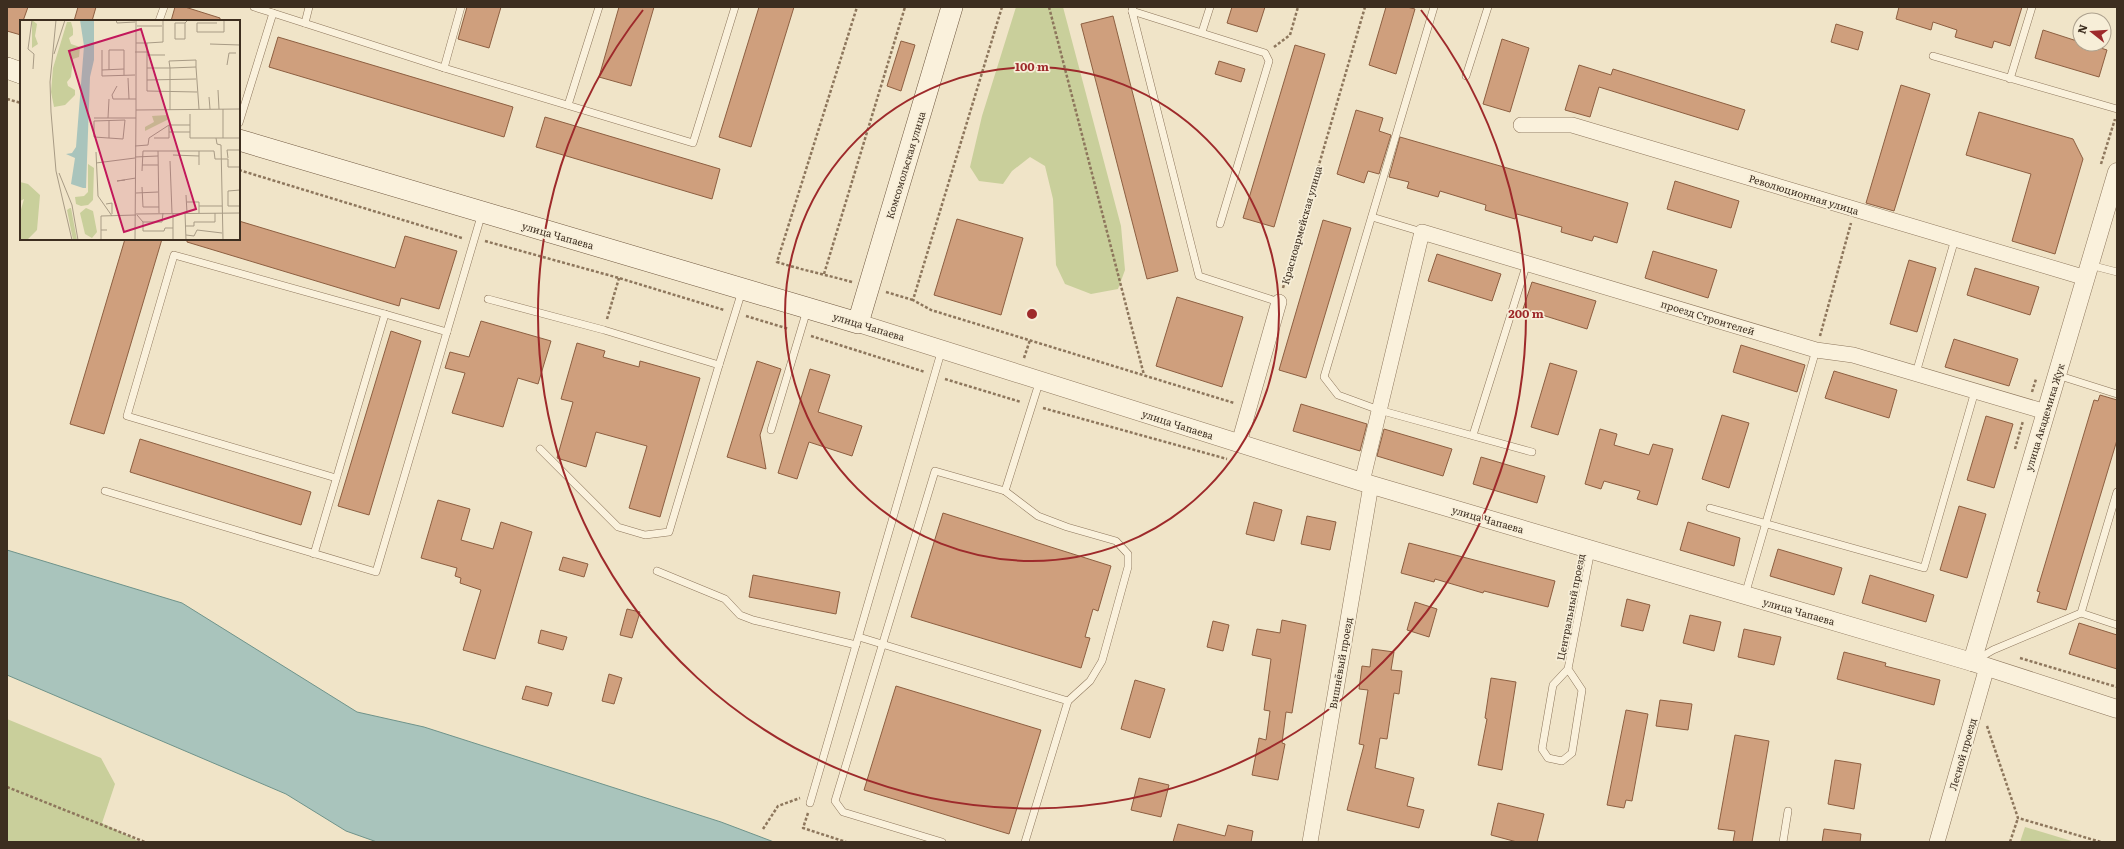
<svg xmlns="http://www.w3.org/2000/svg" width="2124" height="849" font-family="Literata,serif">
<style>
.green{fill:#c9cf9b}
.water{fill:#a9c4bc;stroke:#6f938a}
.building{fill:#cf9f7d;stroke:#8d5f41}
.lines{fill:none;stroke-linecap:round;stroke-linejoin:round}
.service-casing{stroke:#8d765c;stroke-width:8}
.minor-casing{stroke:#8d765c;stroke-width:16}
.tertiary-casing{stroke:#8d765c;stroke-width:19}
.secondary-casing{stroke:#6f573f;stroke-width:22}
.path{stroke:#8d765c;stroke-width:2.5;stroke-dasharray:3 2;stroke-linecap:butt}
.service{stroke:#faf1dc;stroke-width:7}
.minor{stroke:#faf1dc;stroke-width:15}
.tertiary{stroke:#faf1dc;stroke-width:18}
.secondary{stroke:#faf1dc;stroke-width:21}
.ring{fill:none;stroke:#9e2a2b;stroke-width:2}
.labels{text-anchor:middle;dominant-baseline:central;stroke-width:3.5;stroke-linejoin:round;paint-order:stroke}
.street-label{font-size:10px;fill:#3d2e20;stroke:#f7eed8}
.inset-road{fill:none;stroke:#a89b85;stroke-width:1}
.view{fill:#c2185b;fill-opacity:0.15;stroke:#c2185b;stroke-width:2}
.inset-edge{fill:none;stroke:#3d2e20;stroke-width:2}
.centre{fill:#9e2a2b;stroke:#f7eed8;stroke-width:2}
.ring-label{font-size:12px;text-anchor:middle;font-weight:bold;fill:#9e2a2b;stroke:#f7eed8;stroke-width:3.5;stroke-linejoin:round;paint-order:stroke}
</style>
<rect width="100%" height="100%" fill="#f0e4c8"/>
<g class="green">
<polygon points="1016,7 1063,7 1121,226 1125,270 1118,289 1091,294 1065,284 1056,265 1053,199 1045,166 1030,157 1012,171 1003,184 979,181 970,167 982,116"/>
<polygon points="7,719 101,758 115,784 102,823 140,842 7,842"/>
<polygon points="2025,827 2075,842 2020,842"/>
</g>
<polygon class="water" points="7,550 182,603 357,712 424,727 721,822 774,842 377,842 346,831 286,794 7,675"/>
<g class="building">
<polygon points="7,7 28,7 23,21 21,21 21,35 7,31"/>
<polygon points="78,7 96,7 92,21 74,21"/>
<polygon points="175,7 185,7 220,18 220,21 171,21"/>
<polygon points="467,7 501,7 489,48 458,39"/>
<polygon points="619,7 654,7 631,86 599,77"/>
<polygon points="759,7 794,7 751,147 719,137"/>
<polygon points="1232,7 1265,7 1257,32 1227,23"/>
<polygon points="1386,7 1407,7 1415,9 1396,74 1369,65"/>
<polygon points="1899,7 2022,7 2010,46 1994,41 1992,48 1955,37 1957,30 1933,22 1931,30 1896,19"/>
<polygon points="1113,16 1178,271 1147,279 1081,24"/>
<polygon points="1836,24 1863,32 1858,50 1831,42"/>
<polygon points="2043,30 2080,42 2080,44 2088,44 2107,50 2099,77 2035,58"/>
<polygon points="278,37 513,107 504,137 269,67"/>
<polygon points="1502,39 1529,48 1510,112 1483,104"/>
<polygon points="901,41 915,45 901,91 887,86"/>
<polygon points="1295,45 1325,54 1274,227 1243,218"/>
<polygon points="1219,61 1245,69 1241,82 1215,74"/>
<polygon points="1579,65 1611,75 1613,69 1745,110 1738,130 1599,87 1590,117 1565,110"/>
<polygon points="1901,85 1930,94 1894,211 1866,203"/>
<polygon points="1356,110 1383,118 1379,131 1391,135 1379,174 1368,171 1364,183 1337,174"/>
<polygon points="1979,112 2073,139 2083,159 2055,254 2012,241 2031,174 1966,155"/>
<polygon points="545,117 720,169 712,199 536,147"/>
<polygon points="1400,137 1628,203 1617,243 1594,236 1592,241 1561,232 1562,227 1517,214 1515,219 1485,210 1486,205 1440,191 1438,197 1407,188 1409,182 1389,177"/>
<polygon points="1675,181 1739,201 1731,228 1667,209"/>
<polygon points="957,219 1023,238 1001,315 934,295"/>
<polygon points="1323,220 1351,228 1306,378 1279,370"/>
<polygon points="239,221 395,268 405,236 457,251 439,309 401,298 399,306 187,242 187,239 239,239"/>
<polygon points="125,239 162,239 104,434 70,424"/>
<polygon points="1653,251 1717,270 1708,298 1645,278"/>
<polygon points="1437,254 1501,274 1492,301 1428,281"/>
<polygon points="1909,260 1936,268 1917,332 1890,324"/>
<polygon points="1975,268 2039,287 2030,315 1967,295"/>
<polygon points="1532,282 1596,301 1587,329 1523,309"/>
<polygon points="1177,297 1243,317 1222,387 1156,366"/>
<polygon points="481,321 551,341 538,384 518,378 503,427 452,413 465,373 445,368 450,352 469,357"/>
<polygon points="391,331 421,341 369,515 338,506"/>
<polygon points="1954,339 2018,359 2009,386 1945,367"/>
<polygon points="577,343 605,351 603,357 639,367 640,361 700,378 660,517 629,508 647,446 596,432 586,467 557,458 573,402 561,399"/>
<polygon points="1741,345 1805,365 1797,392 1733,372"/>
<polygon points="757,361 781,369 760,435 766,469 727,457"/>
<polygon points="1550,363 1577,371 1558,435 1531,427"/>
<polygon points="810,369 830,375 818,412 862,426 852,456 809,442 797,479 778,473"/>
<polygon points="1834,371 1897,390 1889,418 1825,398"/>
<polygon points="2100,395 2117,400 2117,440 2066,610 2037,602 2040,592 2037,591 2094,400 2098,401"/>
<polygon points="1301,404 1367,424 1360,451 1293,431"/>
<polygon points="1722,415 1749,423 1729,488 1702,479"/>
<polygon points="1986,416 2013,424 1994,488 1967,480"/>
<polygon points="1384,429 1452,449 1443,476 1377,456"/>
<polygon points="1600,429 1617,434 1614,445 1649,455 1653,444 1673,449 1657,505 1637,499 1640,491 1604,481 1601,489 1585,484"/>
<polygon points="140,439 311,492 301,525 130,472"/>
<polygon points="1481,457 1545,476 1537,503 1473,484"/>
<polygon points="438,500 470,509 461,540 493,549 501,522 532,532 495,659 463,650 481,590 460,583 461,578 455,576 457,568 421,558"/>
<polygon points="1254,502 1282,510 1274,541 1246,534"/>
<polygon points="1959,506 1986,514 1967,578 1940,570"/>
<polygon points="943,513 1111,566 1098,611 1093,609 1085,637 1090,638 1081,668 911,617"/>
<polygon points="1307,516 1336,522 1330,550 1301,544"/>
<polygon points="1688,522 1740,538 1734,566 1680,550"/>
<polygon points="1409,543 1555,581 1548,607 1484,591 1483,593 1435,579 1434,582 1401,573"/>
<polygon points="1778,549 1842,568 1834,595 1770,576"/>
<polygon points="563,557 588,564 584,577 559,570"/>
<polygon points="753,575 840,592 836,614 749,597"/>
<polygon points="1870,575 1934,595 1926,622 1862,603"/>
<polygon points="1627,599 1650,605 1643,631 1621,626"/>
<polygon points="1415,602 1437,609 1429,637 1407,630"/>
<polygon points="627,609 640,612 632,638 620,635"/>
<polygon points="1690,615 1721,622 1714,651 1683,643"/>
<polygon points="1282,620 1306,625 1292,713 1286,712 1282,743 1285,744 1278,780 1252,775 1259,738 1266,740 1270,711 1264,710 1271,659 1252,655 1257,629 1280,633"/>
<polygon points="1213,621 1229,625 1223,651 1207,647"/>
<polygon points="2079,623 2117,635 2117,669 2069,654"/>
<polygon points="1744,629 1781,637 1774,665 1738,657"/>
<polygon points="541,630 567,637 563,650 538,643"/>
<polygon points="1372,649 1394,652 1391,670 1402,671 1399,694 1394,693 1387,739 1380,738 1375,768 1414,778 1407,806 1424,810 1419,828 1347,810 1364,745 1359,744 1368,690 1359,689 1362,666 1370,667"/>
<polygon points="1844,652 1886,663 1885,666 1940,680 1934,705 1837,679"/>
<polygon points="609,674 622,678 614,704 602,701"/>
<polygon points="1491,678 1516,682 1502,770 1478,765 1487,719 1485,718"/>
<polygon points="1135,680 1165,689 1150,738 1121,729"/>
<polygon points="526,686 552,693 548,706 522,699"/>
<polygon points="896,686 1041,730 1009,834 864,790"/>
<polygon points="1660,700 1692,704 1688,730 1656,726"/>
<polygon points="1626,710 1648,714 1632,801 1626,800 1624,808 1607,805"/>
<polygon points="1735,735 1769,741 1752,842 1733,842 1735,831 1718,829"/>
<polygon points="1835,760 1861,764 1854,809 1828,804"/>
<polygon points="1139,778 1169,785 1161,817 1131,810"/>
<polygon points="1498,803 1544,814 1537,842 1517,842 1491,835"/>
<polygon points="1178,824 1225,836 1228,825 1253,831 1251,842 1173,842"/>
<polygon points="1824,829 1861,834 1860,842 1822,842"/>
</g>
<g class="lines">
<defs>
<g id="service">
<polyline points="1133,7 1132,11 1199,276 1279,302"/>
<polyline points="1434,7 1324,377 1338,395 1379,410 1532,452"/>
<polyline points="1132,11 1265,53 1269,61 1220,224"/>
<polyline points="273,13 444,68 693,143 735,7"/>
<polyline points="159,21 164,7"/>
<polyline points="305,23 309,7"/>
<polyline points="1202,32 1210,7"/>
<polyline points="1933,56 2117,109"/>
<polyline points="444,68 461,7"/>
<polyline points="1466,76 1488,7"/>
<polyline points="2010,79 2032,7"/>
<polyline points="568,105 599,7"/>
<polyline points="239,123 273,13 254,7"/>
<polyline points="1372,217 1422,232"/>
<polyline points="2090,265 2117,272"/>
<polyline points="488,299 604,330 719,365 742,291"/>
<polyline points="1916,373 1955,239"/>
<polyline points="2057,375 2117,394"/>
<polyline points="771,430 807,310"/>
<polyline points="1473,435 1527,263"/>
<polyline points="540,449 618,527 645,535 669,532 719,365"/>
<polyline points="336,478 127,416 174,255 385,314"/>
<polyline points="105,491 376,572 482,213"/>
<polyline points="1005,491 1040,380"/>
<polyline points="1710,508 1924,568 1975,391"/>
<polyline points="314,554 385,314 447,332"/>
<polyline points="657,571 725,599 740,615 753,620 856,645"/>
<polyline points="1745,595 1816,350"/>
<polyline points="2081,613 2117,492"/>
<polyline points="859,637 1068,701"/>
<polyline points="1976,660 1993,650 2081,613 2117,625"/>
<polyline points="1568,669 1582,690 1572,753 1562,761 1548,758 1542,749 1553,685 1568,669 1591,550"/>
<polyline points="810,803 942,349"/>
<polyline points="942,842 843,812 835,801 935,471 1005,491 1038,516 1067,527 1116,541 1128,554 1128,567 1102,661 1090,681 1068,701 1025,842"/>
<polyline points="1783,842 1788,811"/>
</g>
<g id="minor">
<polyline points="1521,125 1572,125 2086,278"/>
<polyline points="1239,443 1279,302"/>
<polyline points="1362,482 1422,232 1816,350 1853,355 2046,412"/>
<polyline points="1310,842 1371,485"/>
<polyline points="1937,842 1987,667"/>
</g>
<g id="tertiary">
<polyline points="858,323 1362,482 1972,662 2117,709"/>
<polyline points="1972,662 2117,172"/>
</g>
<g id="secondary">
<polyline points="7,68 21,73"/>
<polyline points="239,140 858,323 952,7"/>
</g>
</defs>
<use href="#service" class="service-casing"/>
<use href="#minor" class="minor-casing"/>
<use href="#tertiary" class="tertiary-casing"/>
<use href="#secondary" class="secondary-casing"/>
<g class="path">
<polyline points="1002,7 913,300 931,310 1234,403"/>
<polyline points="1049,7 1144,375"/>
<polyline points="1274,47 1290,35 1298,7"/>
<polyline points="7,99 21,103"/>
<polyline points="2101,164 2115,119"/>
<polyline points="239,170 462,238"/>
<polyline points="485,241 619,278 724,310"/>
<polyline points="824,274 905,7"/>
<path d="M852 282C827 275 802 270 777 262L857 7"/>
<polyline points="1283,288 1365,7"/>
<polyline points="886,292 913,300"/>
<polyline points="746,316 789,329"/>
<polyline points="607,319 619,278"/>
<polyline points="811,336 925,372"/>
<polyline points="1820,336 1851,223"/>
<polyline points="1024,358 1030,340"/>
<polyline points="945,379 1021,402"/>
<polyline points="2032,392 2036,379"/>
<polyline points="1043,408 1227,459"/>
<polyline points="2015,449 2023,421"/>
<polyline points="2020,658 2117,687"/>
<polyline points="1987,726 2018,818 2101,842"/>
<polyline points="7,787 145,842"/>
<polyline points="808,813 803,828 846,842"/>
<polyline points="763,829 778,806 800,798"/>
<polyline points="2010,842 2018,818"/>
</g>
<use href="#service" class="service"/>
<use href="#minor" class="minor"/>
<use href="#tertiary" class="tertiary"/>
<use href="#secondary" class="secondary"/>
</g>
<g class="ring">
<circle cx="1032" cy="314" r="247"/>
<path d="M1421 10A494 494 0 1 1 643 10"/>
</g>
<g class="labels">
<g class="street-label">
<text transform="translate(905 165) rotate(-73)">Комсомольская улица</text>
<text transform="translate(1804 194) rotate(17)">Революционная улица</text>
<text transform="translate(1301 225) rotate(-74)">Красноармейская улица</text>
<text transform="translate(558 235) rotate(16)">улица Чапаева</text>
<text transform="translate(1708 317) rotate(17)">проезд Строителей</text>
<text transform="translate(869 326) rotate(17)">улица Чапаева</text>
<text transform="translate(2044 417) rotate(-73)">улица Академика Жук</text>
<text transform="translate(1178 424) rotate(18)">улица Чапаева</text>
<text transform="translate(1488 519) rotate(16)">улица Чапаева</text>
<text transform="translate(1570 607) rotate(-79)">Центральный проезд</text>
<text transform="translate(1799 611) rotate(16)">улица Чапаева</text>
<text transform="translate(1340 663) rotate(-80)">Вишнёвый проезд</text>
<text transform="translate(1962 754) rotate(-74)">Лесной проезд</text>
</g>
</g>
<g transform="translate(20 20)">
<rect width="220" height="220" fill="#f0e4c8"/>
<path d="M12 0 17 4 15 16 18 24 12 28ZM47 2H51L53 9V15L49 18 51 24 60 27 59 37 53 39 51 57 47 62 48 66 55 70V75L45 85 34 87 31 72 33 48ZM147 95 149 99 125 111V107L134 102 132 96ZM68 144 74 148 73 180 68 185 61 186 56 184 55 177 64 176 68 172ZM0 162 8 164 20 175 17 210 7 220H0V193L4 179 0 181ZM50 188H51L57 220H53L47 190ZM66 188 73 191 77 212 72 218 65 214 60 193Z" fill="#c9cf9b"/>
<path d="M60 0H74V40L70 57 66 168H63L51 164 55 138 46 134 52 133 56 127 64 26Z" fill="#a9c4bc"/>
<path class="inset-road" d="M12 0 8 29 14 34 13 49M36 0 30 62 31 92 36 151 52 220M96 0 97 3 115 2M116 0V90L220 89M165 3H155V19H165V3L168 0M197 3H177V12H204V0M117 6H142M127 23 143 22V0M190 24 220 25M82 30V56L115 55M115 32H127V23H116M127 32V71L177 72M34 34 45 0M127 35H145M207 45 209 33H216M176 47 179 89M127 48H150L176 47V40L149 41 150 48V90M82 50 104 49V55M89 50V30H104V49M108 58 109 79H116M127 60 176 59M97 66 92 75 93 79H109M198 70 199 89M189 77 190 89M74 98H116M88 98 89 79M105 100 103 119 74 117V101ZM89 101V118M170 105V118H220M149 112H170M134 118H149V105M196 118 197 124 201 125 203 220M203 118V89M115 126 128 125 129 118 149 105H170V94M138 131 139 193M76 132 78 176 92 196M153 135 179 136M115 137 138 136M208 138 207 130H220M150 141 152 193M76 143 115 138M122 145H138M179 145V131M122 151 123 131H194L195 139H208V147H220M39 153 52 185 58 220M105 160 97 161 116 158M122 167 123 187H139M220 170 208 171V186H220M116 173 138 172M166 175 167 193M167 182H179V193M86 184 92 183V194M179 186H202M153 193V220M165 193 166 220M116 194 220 193M117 195 123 202V211H144L145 208H153M123 202H142L143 193M166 206H174V202H195V193M81 210V196L116 195M166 215 174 216 177 210 202 213M81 220V210H87M115 220 116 90"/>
<path class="view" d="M121 9 176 189 104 212 49 31Z"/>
<rect width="220" height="220" class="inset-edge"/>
</g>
<circle cx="1032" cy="314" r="6" class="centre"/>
<g class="ring-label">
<text x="1032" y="71">100 m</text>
<text x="1526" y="318">200 m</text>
</g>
<rect width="2124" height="849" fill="none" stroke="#3d2e20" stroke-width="16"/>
<g transform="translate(2092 32) rotate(287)"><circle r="19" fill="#f7eed8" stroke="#ada18e"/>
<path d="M0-3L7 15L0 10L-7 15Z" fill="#9e2a2b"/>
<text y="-6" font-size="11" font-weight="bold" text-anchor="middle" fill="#3d2e20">N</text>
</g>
</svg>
